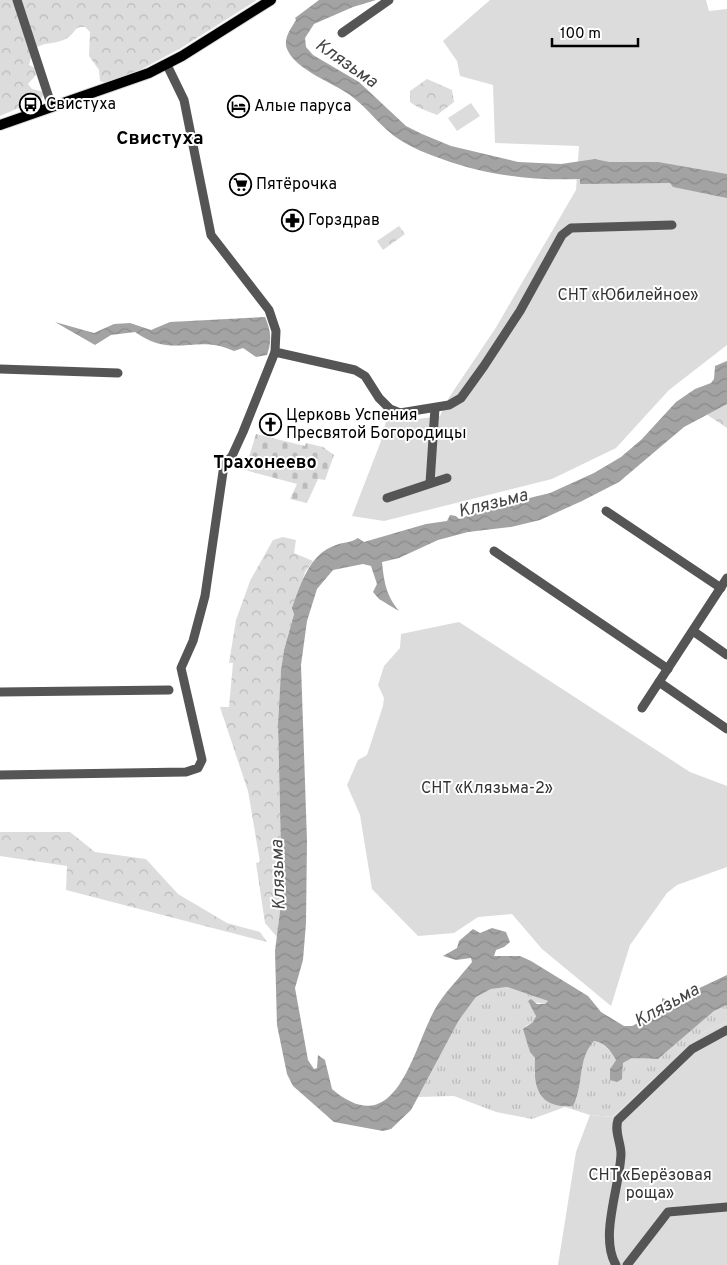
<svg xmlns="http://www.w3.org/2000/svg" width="727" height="1265" font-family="Overpass,sans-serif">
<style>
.grass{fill:url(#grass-tufts)}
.forest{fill:url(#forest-crowns)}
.cemetery{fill:url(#cemetery-stones)}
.garden{fill:#dcdcdc}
.water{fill:url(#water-waves)}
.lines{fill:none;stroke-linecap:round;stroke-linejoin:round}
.major-casing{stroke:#dbdbdb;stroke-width:12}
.minor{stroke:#555;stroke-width:9}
.major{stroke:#000;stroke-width:10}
.labels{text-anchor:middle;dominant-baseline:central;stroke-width:4;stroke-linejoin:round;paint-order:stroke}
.poi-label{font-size:16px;fill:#000;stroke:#fff;text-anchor:start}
.park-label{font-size:16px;fill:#333;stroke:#fff}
.water-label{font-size:18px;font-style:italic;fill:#444;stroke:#fff}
.neighbourhood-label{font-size:18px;font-weight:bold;fill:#000;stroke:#fff}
.quarter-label{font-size:19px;font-weight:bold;fill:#000;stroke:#fff}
</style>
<defs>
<pattern id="grass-tufts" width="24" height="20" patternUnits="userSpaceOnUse" patternTransform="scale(1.25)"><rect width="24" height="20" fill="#dcdcdc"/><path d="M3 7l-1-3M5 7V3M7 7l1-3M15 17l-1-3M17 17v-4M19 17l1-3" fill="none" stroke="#bbb"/></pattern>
<pattern id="forest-crowns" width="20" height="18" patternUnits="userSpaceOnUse" patternTransform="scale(1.25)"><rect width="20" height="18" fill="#dcdcdc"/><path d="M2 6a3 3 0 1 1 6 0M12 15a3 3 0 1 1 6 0" fill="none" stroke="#bbb"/></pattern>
<pattern id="cemetery-stones" width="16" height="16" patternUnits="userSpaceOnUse" patternTransform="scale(1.25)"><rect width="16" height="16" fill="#dcdcdc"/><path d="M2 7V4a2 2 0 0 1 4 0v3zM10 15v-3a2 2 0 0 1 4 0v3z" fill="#bbb"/></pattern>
<pattern id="water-waves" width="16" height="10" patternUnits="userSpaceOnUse" patternTransform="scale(1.25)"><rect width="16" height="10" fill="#a3a3a3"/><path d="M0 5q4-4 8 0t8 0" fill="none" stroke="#8b8b8b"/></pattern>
</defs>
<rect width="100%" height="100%" fill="#fff"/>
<path class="grass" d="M507 987 548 1001 545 1004 528 1001 536 1015 533 1022 526 1026 530 1051 535 1058 534 1074 576 1100C582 1081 579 1056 594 1041 605 1044 610 1050 616 1060L610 1069 622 1079 623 1063 632 1058 658 1059 714 1011 727 1005V1022L704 1032 612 1117 590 1115 565 1107 532 1119 496 1112 454 1096 418 1097 459 1020 476 997 491 989Z"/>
<g class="forest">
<path d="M0 0H257L181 48 140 70 106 83 100 81 99 70 89 56 90 32 85 27C73 26 76 33 67 38 58 44 46 42 37 47 32 50 31 59 29 65L35 68 36 75 28 84 32 89 44 92 42 98 0 116Z"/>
<path d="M427 79 452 90 454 102 437 115C428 111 417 108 410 102V91Z"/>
<polygon points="399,226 405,234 383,250 377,241"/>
<polygon points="727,404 727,428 706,414"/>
<polygon points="283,537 296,540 294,553 313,561 305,572 284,650 281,670 278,724 282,896 277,937 265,923 256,863 260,862 248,791 220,707 229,707 233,663 229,663 236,620 250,581 273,540"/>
<polygon points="0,832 70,832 95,852 146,859 178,894 227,923 260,932 267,942 66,890 67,866 0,856"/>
</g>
<polygon class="cemetery" points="256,434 305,446 306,443 323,447 334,455 325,480 318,479 307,503 290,499 297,484 245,470"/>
<g class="garden">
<polygon points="490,0 706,0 709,11 727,9 727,345 669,390 616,448 552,479 384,521 352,516 381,441 387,417 397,422 440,416 448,399 495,329 576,190 579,146 495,143 493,85 460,76 457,61 443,41"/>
<polygon points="471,103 480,116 457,131 448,118"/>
<polygon points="459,622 690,772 727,786 727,867 677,885 667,893 630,945 611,1006 542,949 512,914 478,917 454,933 418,936 372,889 360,815 347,785 358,760 367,755 383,706 384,698 378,685 384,666 400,648 401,634"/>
<polygon points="727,1022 727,1265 558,1265 576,1152 590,1115 612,1117 704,1032"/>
</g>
<g class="water">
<path d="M319 0H376L353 7 314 24 305 38 306 47 313 55 359 82 406 126 422 134 451 146 518 162 561 164 595 159 609 162H658L727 174V198L673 187 670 183 580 184V179C534 181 485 175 442 159 427 154 413 148 400 140 381 128 368 108 350 95 333 83 297 70 288 51 282 40 290 30 296 20L295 18Z"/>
<path d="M265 317C271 330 272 341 267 355L256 357 243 348 234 351C195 333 174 360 135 332L111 335 95 345 55 322 94 333 114 324 130 323 151 330 170 322Z"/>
<path d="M727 361V404L684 427 619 482 582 501 540 520 511 527 468 532 438 540 399 558 382 562C384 582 386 595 399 611L379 599 373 592 377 584 371 566 363 564 333 570 317 589 307 621 301 665 307 841 306 923 303 960 295 988 308 1060 314 1069 317 1068 318 1055 325 1060 332 1089C399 1146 413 1043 438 1004 448 989 461 976 472 962L471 958 456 960 443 956 457 948 459 941 473 929 480 933 492 928 506 932 510 942 504 947 496 950 494 956H520L531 961 588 996 601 1012 624 1026H632L660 1012 662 1009V998L672 1001 727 975V1005L714 1011 658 1059 632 1058 623 1063 622 1079 617 1082 610 1080V1069L616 1060C610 1050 605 1043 594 1041 577 1059 584 1086 573 1106 538 1109 533 1087 535 1058L530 1052 523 1029 533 1022 536 1016 528 1001 531 999 537 1004H545L548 1001 507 987 491 989 476 997 459 1020 411 1110 391 1129 383 1131 334 1122 293 1086 287 1074 277 1025 275 951 282 896 278 724 281 670 284 650 294 614 292 608C301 584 309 554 336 545 344 542 351 543 358 538L364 542 426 524 447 521 450 515 456 516 459 519 488 508 550 493 594 473 621 457 642 439 676 402 695 389 711 383 714 379 715 366Z"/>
</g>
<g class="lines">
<defs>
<polyline id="major" points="0,125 149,73 182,56 271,0"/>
</defs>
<use href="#major" class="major-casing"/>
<g class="minor">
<polyline points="17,0 52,107"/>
<polyline points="342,33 389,0"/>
<polyline points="275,352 355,370 365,376 379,398 390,409 400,413 449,405 461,398 484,366 520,311 562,235 571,228 672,225"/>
<polyline points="0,369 118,373"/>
<polyline points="430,483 435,408"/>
<polyline points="387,498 447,478"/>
<polyline points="606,511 721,588"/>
<polyline points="494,551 668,669"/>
<polyline points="693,631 727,655"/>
<polyline points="659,682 727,729"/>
<polyline points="0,692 169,690"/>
<polyline points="642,708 727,578"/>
<polyline points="0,775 186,772 198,768 202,760 181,668 193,641 205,596 224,465 232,456 243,432 275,352 276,331 269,310 211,235 184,100 167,65"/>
<path d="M616 1265C599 1237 620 1186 621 1154 621 1142 614 1132 618 1120L692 1049 727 1030"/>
<polyline points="627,1265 668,1212 727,1207"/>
</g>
<use href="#major" class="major"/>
</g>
<defs>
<symbol id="bus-ring" viewBox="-11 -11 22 22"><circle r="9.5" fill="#fff" stroke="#000" stroke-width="1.5"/><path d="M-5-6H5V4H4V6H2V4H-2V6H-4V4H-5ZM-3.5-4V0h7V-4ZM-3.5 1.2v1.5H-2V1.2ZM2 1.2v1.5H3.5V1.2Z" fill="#000"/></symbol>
<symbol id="hotel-ring" viewBox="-11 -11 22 22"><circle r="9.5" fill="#fff" stroke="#000" stroke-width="1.5"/><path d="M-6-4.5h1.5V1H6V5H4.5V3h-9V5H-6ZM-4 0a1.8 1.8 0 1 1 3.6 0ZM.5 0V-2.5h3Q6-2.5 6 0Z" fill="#000"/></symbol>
<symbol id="supermarket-ring" viewBox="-11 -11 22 22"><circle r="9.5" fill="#fff" stroke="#000" stroke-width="1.5"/><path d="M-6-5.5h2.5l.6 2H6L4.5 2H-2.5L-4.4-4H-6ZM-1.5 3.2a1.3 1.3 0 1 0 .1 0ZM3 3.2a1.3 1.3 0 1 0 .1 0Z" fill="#000"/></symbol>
<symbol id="pharmacy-ring" viewBox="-11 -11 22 22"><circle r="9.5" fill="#fff" stroke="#000" stroke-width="1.5"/><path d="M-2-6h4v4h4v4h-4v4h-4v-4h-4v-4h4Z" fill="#000"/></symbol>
<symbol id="church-ring" viewBox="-11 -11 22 22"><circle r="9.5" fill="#fff" stroke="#000" stroke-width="1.5"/><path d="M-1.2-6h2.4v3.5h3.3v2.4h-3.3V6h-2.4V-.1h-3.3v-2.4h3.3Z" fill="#000"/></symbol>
</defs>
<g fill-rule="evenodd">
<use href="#bus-ring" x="18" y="92" width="25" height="25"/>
<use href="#hotel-ring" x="226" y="94" width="25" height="25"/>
<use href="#supermarket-ring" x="228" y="172" width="25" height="25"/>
<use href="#pharmacy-ring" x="280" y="208" width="25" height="25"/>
<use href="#church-ring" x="258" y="412" width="25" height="25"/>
</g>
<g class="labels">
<g class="poi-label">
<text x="46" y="105">Свистуха</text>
<text x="254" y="107">Алые паруса</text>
<text x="256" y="185">Пятёрочка</text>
<text x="308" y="221">Горздрав</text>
<text x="286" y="416">Церковь Успения<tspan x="286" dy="18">Пресвятой Богородицы</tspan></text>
</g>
<g class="park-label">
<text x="628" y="296">СНТ «Юбилейное»</text>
<text x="487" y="789">СНТ «Клязьма-2»</text>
<text x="650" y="1176">СНТ «Берёзовая<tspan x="650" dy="18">роща»</tspan></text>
</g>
<g class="water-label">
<text transform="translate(346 64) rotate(35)">Клязьма</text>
<text transform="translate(493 504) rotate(-14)">Клязьма</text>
<text transform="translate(279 875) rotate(-92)">Клязьма</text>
<text transform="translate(667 1006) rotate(-29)">Клязьма</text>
</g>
<g class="neighbourhood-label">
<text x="265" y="463">Трахонеево</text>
</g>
<g class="quarter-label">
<text x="160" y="139">Свистуха</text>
</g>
</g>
<path d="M552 38v8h86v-8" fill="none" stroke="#000000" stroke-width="2.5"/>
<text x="560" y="38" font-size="15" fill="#000000" stroke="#ffffff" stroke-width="4" paint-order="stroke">100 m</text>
</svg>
